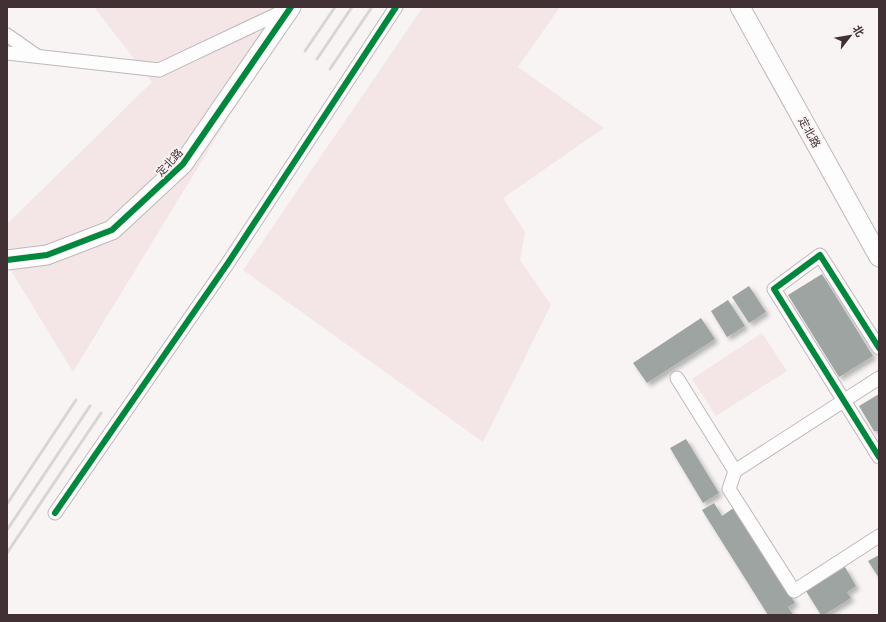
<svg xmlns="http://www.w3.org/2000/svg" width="886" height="622" font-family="Manrope,'Noto Sans SC',sans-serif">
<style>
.green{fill:#f4e5e7}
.building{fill:#9ea4a1;filter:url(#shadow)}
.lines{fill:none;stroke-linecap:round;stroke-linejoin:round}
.street-casing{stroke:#c0b7b9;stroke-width:15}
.secondary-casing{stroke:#c0b7b9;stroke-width:21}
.street{stroke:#fefdfd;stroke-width:13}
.secondary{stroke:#fefdfd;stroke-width:19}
.rail{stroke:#d8d5d5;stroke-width:3}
.cycleway-casing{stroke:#faf2f3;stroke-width:8}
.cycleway{stroke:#00873e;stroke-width:6}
.labels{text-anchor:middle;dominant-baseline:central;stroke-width:4;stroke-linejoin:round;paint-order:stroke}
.street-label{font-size:11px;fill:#413134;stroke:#faf2f3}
</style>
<defs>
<filter id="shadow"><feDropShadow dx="3.5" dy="3.5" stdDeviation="2" flood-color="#0004"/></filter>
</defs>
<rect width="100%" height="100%" fill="#f8f4f4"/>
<g class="green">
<polygon points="94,7 296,7 73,372 7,264 7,224 152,82"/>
<polygon points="423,7 560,7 518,67 604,128 503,198 525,232 520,260 551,305 483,442 243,270"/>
<polygon points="762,333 787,371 716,416 692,379"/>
</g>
<g class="building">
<polygon points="822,274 873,356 839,377 788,295"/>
<polygon points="749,286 766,312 749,323 732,297"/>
<polygon points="728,300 745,326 727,337 711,311"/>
<polygon points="701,318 715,339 647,383 633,363"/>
<polygon points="879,394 879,431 874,431 859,406"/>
<polygon points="686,439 719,493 703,503 670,448"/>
<polygon points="714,503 722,516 735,507 795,603 788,607 793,615 768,615 702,510"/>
<polygon points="879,555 879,578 868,561"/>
<polygon points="845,567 856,586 847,592 851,598 824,615 821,615 806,591"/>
</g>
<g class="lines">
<defs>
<g id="street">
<polyline points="7,35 37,56"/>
<polyline points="7,53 159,70 288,9"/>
<polyline points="879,348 820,255 774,289 879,457"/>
<polyline points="677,378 735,471 879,378"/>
<polyline points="735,471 729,489 794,591 879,536"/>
<polyline points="55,513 228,263 396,7"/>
</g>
<g id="secondary">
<polyline points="740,7 879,257"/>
<polyline points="7,260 47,255 112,230 183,164 291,7"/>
</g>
</defs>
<use href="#street" class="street-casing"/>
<use href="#secondary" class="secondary-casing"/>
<use href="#street" class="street"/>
<use href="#secondary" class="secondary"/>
<g class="rail">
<polyline points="305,51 335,7"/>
<polyline points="317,59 352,7"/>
<polyline points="330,69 372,7"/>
<polyline points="7,504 76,400"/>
<polyline points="7,530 90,406"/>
<polyline points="7,553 101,413"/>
</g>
<defs>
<g id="cycleway">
<polyline points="7,260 47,255 112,230 183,164 291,7"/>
<polyline points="879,348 820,255 774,289 879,457"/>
<polyline points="55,513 228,263 396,7"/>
</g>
</defs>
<use href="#cycleway" class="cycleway-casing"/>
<use href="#cycleway" class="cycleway"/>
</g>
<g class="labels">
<g class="street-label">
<text transform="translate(810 132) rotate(61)">定北路</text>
<text transform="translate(169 162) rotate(-47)">定北路</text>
</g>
</g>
<rect width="886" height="622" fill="none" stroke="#413134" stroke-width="16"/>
<g transform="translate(850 36) rotate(59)" stroke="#faf2f3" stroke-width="3" paint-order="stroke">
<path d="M0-3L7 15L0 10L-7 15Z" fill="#413134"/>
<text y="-6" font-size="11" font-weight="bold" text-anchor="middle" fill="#413134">北</text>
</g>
</svg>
